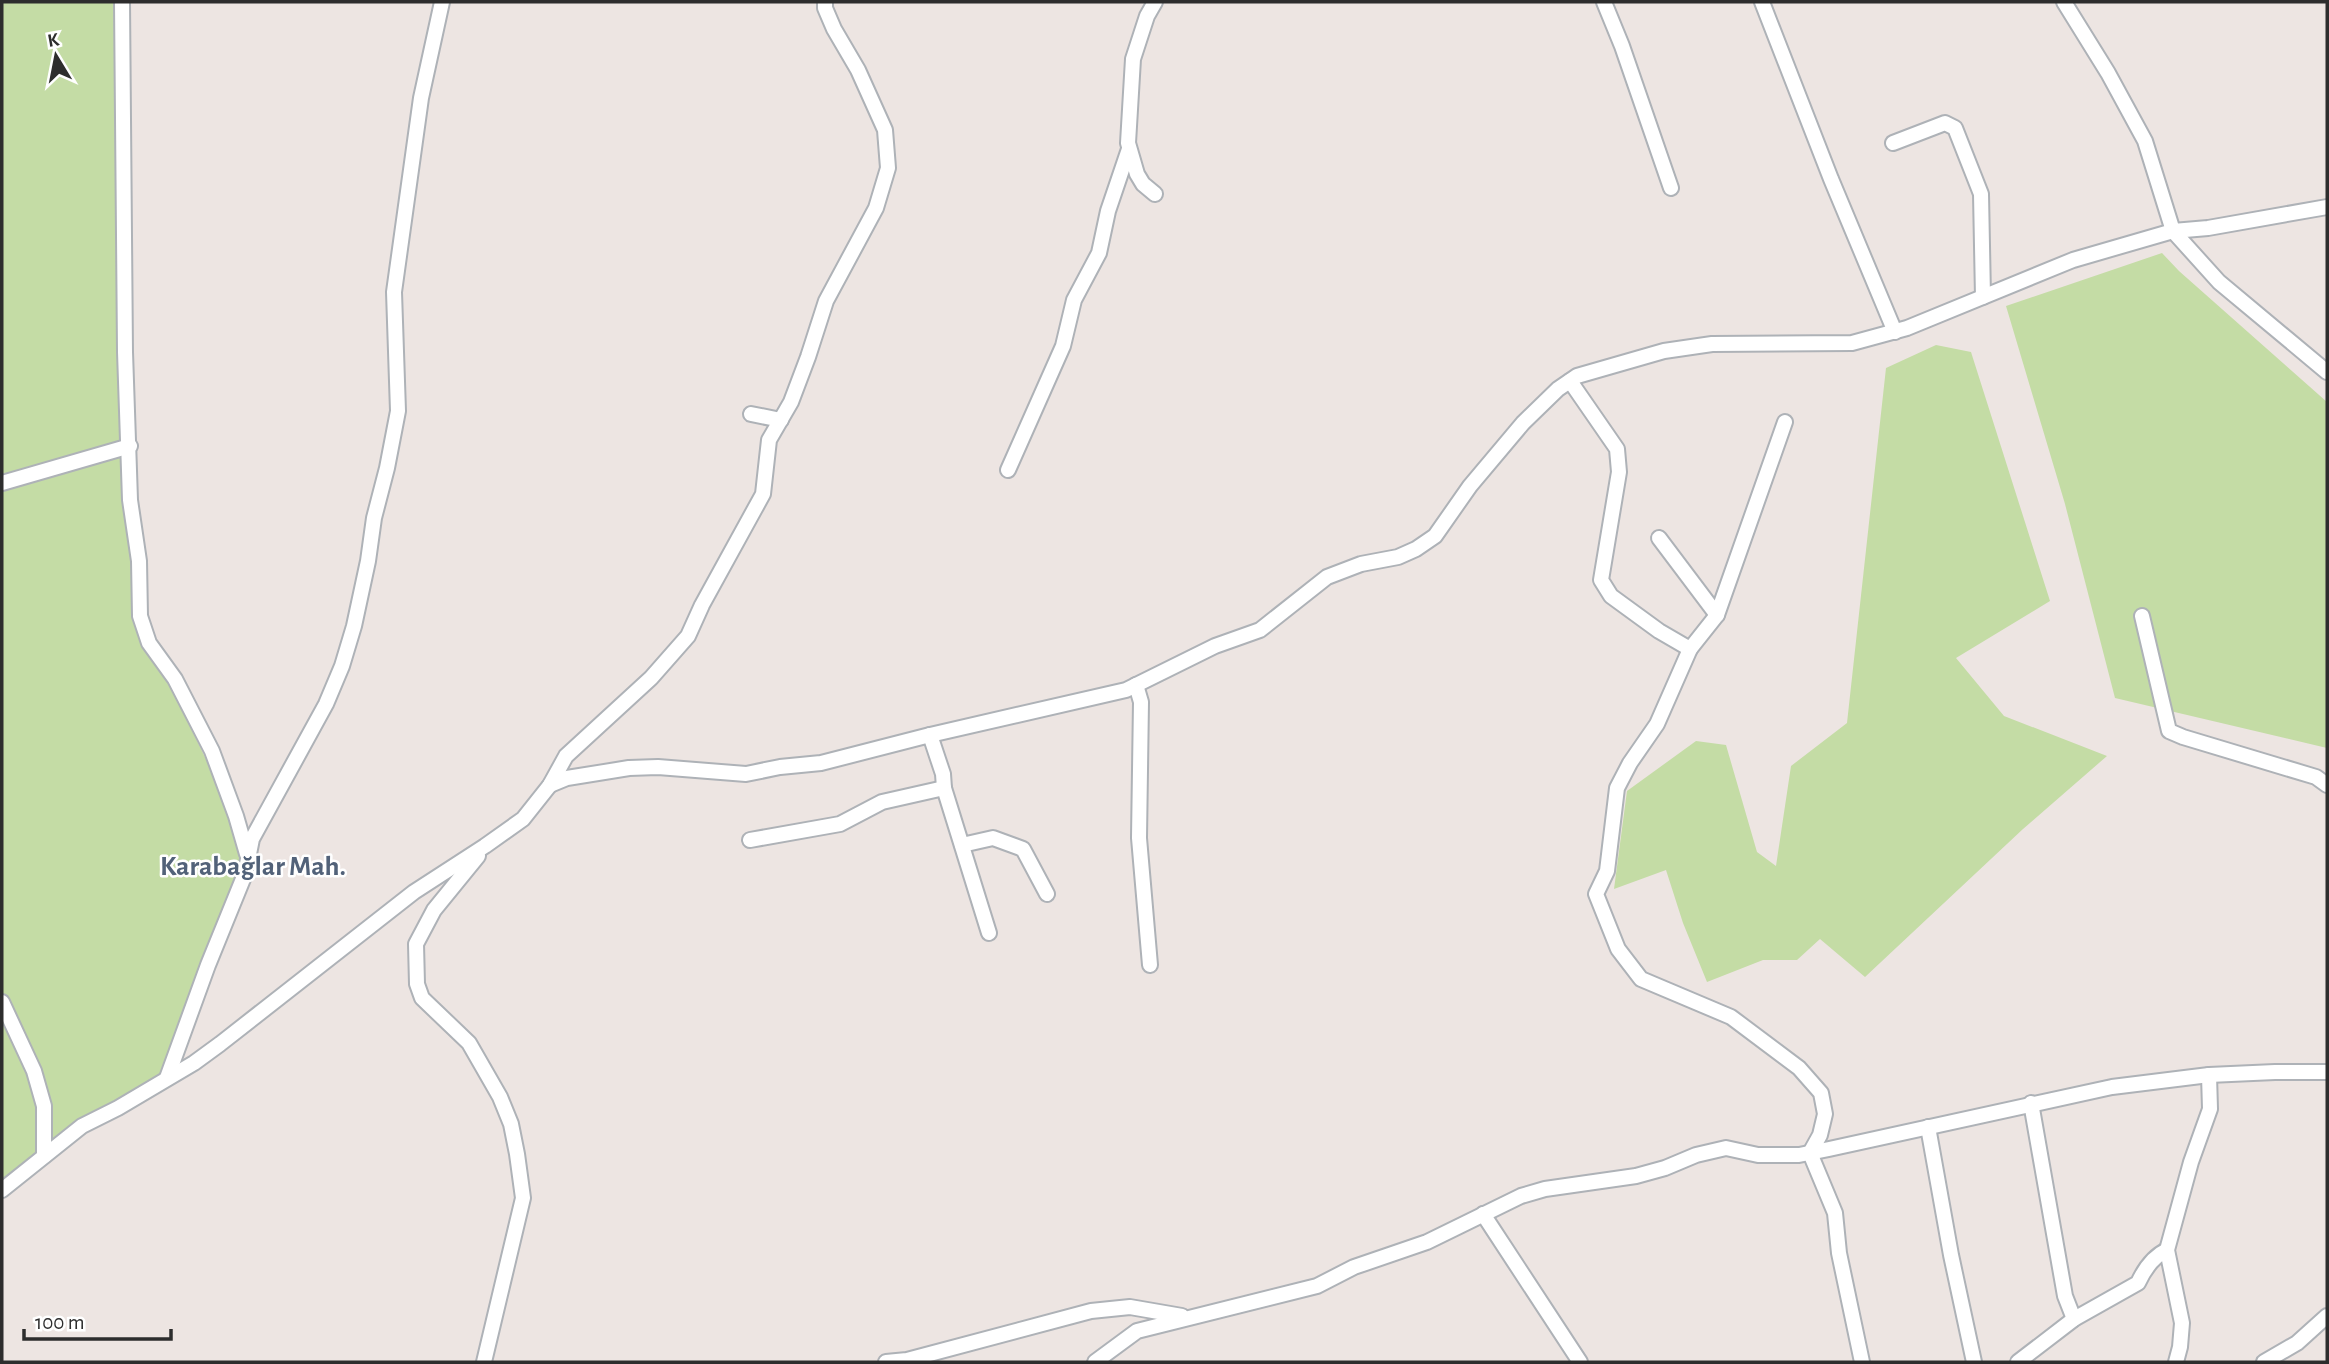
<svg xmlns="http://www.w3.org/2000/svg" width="2329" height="1364" font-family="'Alegreya Sans',sans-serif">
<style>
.green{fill:#c4dca5}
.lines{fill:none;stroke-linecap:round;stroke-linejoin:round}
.minor-casing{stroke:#aeb2b7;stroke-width:18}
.minor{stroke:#fff;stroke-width:14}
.labels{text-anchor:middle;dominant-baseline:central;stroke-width:5;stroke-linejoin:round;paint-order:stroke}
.district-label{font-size:28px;font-weight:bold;fill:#526279;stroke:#fff}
</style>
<rect width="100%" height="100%" fill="#ede5e2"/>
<g class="green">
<polygon points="2,2 122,2 130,446 149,642 255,860 167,1078 2,1181"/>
<polygon points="2162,253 2179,271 2327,402 2327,748 2115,698 2065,504 2006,306"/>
<polygon points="1936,345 1971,352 2050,601 1956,658 2004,716 2107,756 2023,829 1865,977 1820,939 1797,960 1763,960 1707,982 1683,923 1666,870 1614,889 1627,791 1696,741 1726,745 1757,852 1776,866 1791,766 1847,723 1886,368"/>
</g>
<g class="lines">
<defs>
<g id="minor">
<polyline points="122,2 125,352 130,500 139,561 140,616 149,643 175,679 212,751 236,816 247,854"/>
<polyline points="1155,2 1147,16 1133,59 1128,143 1137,174 1143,184 1155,194"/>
<polyline points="1604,2 1622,46 1671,188"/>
<polyline points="1762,2 1831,179 1895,332"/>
<polyline points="2064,2 2108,73 2145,141 2173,231 2219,282 2327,372"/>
<polyline points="1893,143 1945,123 1955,128 1981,194 1983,297"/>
<polyline points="1570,381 1617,449 1619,472 1601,580 1611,596 1659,631 1690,649 1657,724 1630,763 1617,788 1607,871 1596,894 1618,949 1641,979 1731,1017 1799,1068 1821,1093 1825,1114 1820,1135 1810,1153 1835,1213 1839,1253 1862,1362"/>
<polyline points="751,414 781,420"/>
<polyline points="1008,470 1063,346 1074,300 1099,253 1108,211 1129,149"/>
<polyline points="2,483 130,446"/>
<polyline points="1659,538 1717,615"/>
<polyline points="2142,616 2169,731 2183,737 2316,777 2327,785"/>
<polyline points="1690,649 1717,615 1785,422"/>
<polyline points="1136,685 1141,702 1139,838 1150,965"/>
<polyline points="930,735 943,774 944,788 989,933"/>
<polyline points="550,785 567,778 629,768 658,767 746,774 780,767 821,763 930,735 1126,690 1215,646 1260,630 1327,577 1361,564 1398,557 1416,549 1435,536 1470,486 1523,423 1558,389 1577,376 1664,351 1712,344 1852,343 1907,328 2073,260 2173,231 2208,228 2327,207"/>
<polyline points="750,840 840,824 882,802 944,788"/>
<polyline points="962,845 993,838 1023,849 1047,894"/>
<polyline points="478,856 434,910 416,944 417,984 422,998 469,1043 500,1097 511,1124 517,1154 523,1198 484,1362"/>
<polyline points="2,1002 34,1071 44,1106 44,1156"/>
<polyline points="167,1078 208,965 245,874 252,839 326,704 342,666 354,626 368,561 374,518 387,468 398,411 394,292 421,98 442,2"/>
<polyline points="2031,1103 2065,1296 2074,1319"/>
<polyline points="1928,1127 1951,1255 1974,1362"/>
<polyline points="2,1190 82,1126 118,1108 194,1063 220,1044 414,892 485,846 523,819 550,785 566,756 651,678 688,636 702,605 763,494 769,440 791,402 808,357 826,301 876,208 888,168 885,130 858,70 834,29 825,8 825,2"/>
<polyline points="1483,1214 1580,1362"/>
<polyline points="886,1362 907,1360 1091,1311 1130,1307 1182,1316"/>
<polyline points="1095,1362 1137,1331 1317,1286 1354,1267 1427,1242 1521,1196 1545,1189 1636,1176 1665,1168 1696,1155 1726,1148 1758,1155 1799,1155 1829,1149 2112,1087 2209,1075 2275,1072 2327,1072"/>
<path d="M2018 1362 2074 1319 2138 1283C2144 1270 2154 1256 2167 1250"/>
<polyline points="2176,1362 2180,1347 2182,1323 2167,1250 2191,1162 2210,1109 2209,1075"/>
<polyline points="2264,1362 2297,1343 2327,1316"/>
</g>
</defs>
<use href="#minor" class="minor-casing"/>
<use href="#minor" class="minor"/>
</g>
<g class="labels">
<g class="district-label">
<text x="253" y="867">Karabağlar Mah.</text>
</g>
</g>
<rect width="2329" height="1364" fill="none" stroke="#2d2d2d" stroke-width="7"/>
<g transform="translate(56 56) rotate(350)" stroke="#ffffff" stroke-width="5" paint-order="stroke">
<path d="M0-5L12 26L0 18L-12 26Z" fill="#2d2d2d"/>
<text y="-10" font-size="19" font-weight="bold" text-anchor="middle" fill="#2d2d2d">K</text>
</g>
<path d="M24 1329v10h147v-10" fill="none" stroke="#2d2d2d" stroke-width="3.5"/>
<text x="35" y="1329" font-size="21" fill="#2d2d2d" stroke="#ffffff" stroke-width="5" paint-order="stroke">100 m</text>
</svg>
